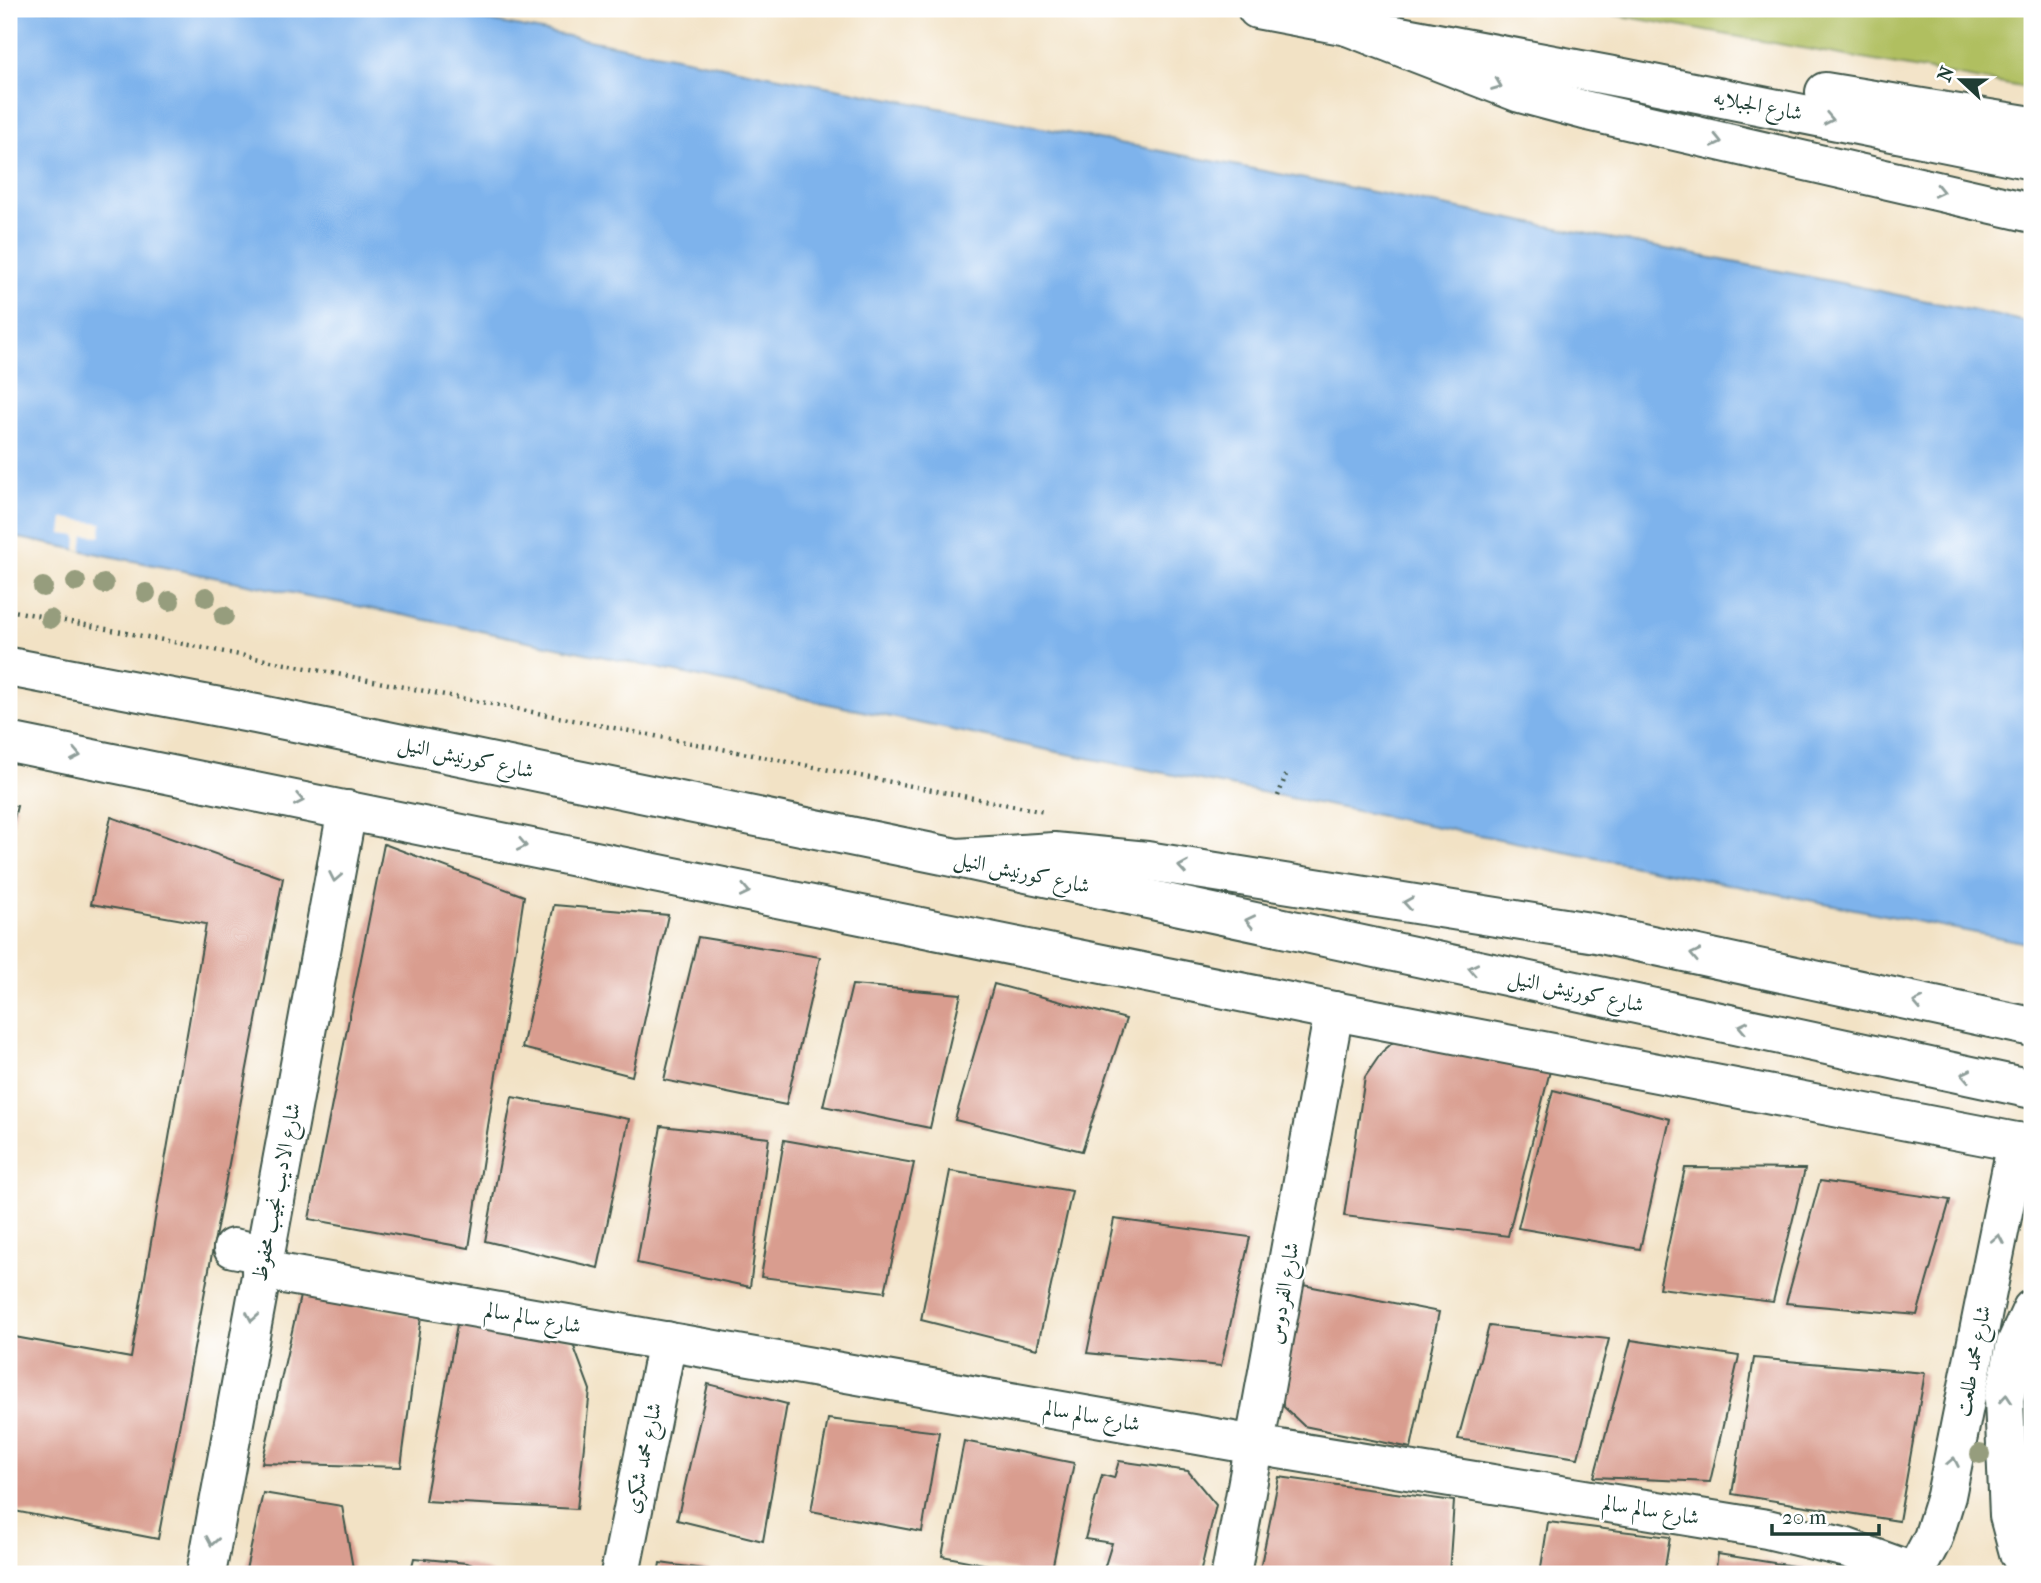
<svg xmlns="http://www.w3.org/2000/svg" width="2041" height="1583" font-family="'IM FELL French Canon',Amiri,serif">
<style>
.green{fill:#b0bf61;stroke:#687e4a;stroke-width:2}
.water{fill:#7eb3ec;stroke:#4e7890;stroke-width:2}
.pier{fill:#f2e2c5}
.building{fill:#d99d8f}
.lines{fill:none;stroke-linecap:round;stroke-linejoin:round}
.minor-casing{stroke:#3f564a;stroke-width:42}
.major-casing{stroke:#3f564a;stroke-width:42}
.highway-casing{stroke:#3f564a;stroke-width:42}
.path{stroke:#3f564a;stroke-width:4.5;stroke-dasharray:2 5;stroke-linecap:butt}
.minor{stroke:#fff;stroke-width:38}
.major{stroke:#fff;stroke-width:38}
.highway{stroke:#fff;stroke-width:38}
.tree{fill:#969d7d}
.oneway{stroke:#8f9e9a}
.labels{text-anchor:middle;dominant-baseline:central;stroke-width:5;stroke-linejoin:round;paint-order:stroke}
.street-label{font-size:21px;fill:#1f3d34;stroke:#fff}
</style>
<rect width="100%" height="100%" fill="#fff"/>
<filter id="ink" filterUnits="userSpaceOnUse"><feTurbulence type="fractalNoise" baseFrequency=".0143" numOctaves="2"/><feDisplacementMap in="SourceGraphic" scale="14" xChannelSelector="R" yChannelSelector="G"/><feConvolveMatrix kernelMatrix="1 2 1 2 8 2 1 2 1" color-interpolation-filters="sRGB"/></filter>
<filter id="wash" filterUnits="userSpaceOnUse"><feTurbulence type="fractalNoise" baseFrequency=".00686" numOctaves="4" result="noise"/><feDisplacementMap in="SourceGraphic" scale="28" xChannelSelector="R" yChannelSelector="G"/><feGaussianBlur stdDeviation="1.57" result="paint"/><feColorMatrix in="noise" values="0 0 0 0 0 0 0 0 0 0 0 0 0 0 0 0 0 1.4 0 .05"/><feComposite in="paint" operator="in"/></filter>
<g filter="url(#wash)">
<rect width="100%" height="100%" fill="#f2e2c5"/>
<polygon class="green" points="1582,9 2032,9 2032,89"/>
<polygon class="water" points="9,9 429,9 1846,284 2032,323 2032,944 1057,752 457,626 9,536"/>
<polygon class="pier" points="63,518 102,523 101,536 84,535 82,551 76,550 77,536 61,534"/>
<g id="blocks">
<g class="building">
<polygon points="9,805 17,806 10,834 9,833"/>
<polygon points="111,817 283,878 158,1539 9,1510 9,1336 131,1358 206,924 91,904"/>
<polygon points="384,844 524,896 469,1248 309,1219"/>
<polygon points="554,905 668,915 632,1076 522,1048"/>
<polygon points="698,937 820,957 786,1105 664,1080"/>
<polygon points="994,984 1126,1019 1082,1151 955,1120"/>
<polygon points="852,985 961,994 930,1128 823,1106"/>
<polygon points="1397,1039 1551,1067 1508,1236 1344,1216 1365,1077 1382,1052"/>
<polygon points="1553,1090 1670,1119 1640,1249 1518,1228"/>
<polygon points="512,1097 629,1119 598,1268 485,1241"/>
<polygon points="661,1126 769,1138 750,1287 637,1263"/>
<polygon points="784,1140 914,1163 885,1292 761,1277"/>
<polygon points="1685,1168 1805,1169 1773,1302 1659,1288"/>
<polygon points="950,1171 1072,1191 1037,1349 921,1320"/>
<polygon points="1820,1181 1950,1200 1917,1315 1786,1303"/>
<polygon points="1114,1219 1250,1237 1221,1366 1087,1353"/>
<polygon points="1298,1284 1439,1312 1411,1448 1304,1426 1283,1406 1281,1367"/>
<polygon points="300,1296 421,1317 401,1467 262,1463"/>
<polygon points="458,1319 571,1339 590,1390 577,1509 425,1501"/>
<polygon points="1489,1326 1609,1339 1578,1458 1458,1439"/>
<polygon points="1631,1340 1739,1356 1710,1482 1594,1477"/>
<polygon points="1754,1358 1925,1373 1899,1521 1732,1494"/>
<polygon points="708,1384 787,1404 763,1541 677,1520"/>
<polygon points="828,1419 939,1432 922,1532 811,1511"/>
<polygon points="964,1441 1074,1463 1051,1574 1035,1574 942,1556"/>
<polygon points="1119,1461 1188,1471 1216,1505 1200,1574 1130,1574 1104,1569 1112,1543 1085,1539 1102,1475 1114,1478"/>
<polygon points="1279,1477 1454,1501 1449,1574 1259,1574"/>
<polygon points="263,1493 342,1506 354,1574 245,1574"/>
<polygon points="1548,1522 1670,1537 1664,1574 1540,1574"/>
<polygon points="1718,1554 1831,1572 1830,1574 1715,1574"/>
<polygon points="414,1558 467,1563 495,1574 410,1574"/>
<polygon points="660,1563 733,1573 733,1574 658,1574"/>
</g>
</g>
</g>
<g filter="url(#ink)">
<use href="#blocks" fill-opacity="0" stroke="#3f564a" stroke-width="2"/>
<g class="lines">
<defs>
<g id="minor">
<polyline points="1257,9 1623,78 2032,160"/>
<polyline points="1825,92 2032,126"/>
<polyline points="233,1248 264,1254"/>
<polyline points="261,1270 1255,1445 1767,1529 1847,1548 1919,1574"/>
<polyline points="206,1574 347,810"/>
<polyline points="620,1574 667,1341"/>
<polyline points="1231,1574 1334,1011"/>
<polyline points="1914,1574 1933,1538 1946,1496 2017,1142"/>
</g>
<g id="major">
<polyline points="9,667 256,714 957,858 2032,1089"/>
<polyline points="9,742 1334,1011 2032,1145"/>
</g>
<g id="highway">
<polyline points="1342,24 1520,93 1584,110 2032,213"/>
<polyline points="957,858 1054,852 1147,861 1596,933 2032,1027"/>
<polyline points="2031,1574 2019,1553 2009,1516 2004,1399 2016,1344 2032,1309"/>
</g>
</defs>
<use href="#minor" class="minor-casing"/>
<use href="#major" class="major-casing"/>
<use href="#highway" class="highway-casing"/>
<g class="path">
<polyline points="9,610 1045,812"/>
<polyline points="1278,796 1286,775"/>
</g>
<use href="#minor" class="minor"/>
<use href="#major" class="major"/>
<use href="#highway" class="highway"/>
</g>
<g class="tree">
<circle cx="76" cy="582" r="10"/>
<circle cx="104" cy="584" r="10"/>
<circle cx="43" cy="587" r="10"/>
<circle cx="146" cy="593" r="10"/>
<circle cx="206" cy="597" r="10"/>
<circle cx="170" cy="601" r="10"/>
<circle cx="224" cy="616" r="10"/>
<circle cx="50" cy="619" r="10"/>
<circle cx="1980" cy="1454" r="10"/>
</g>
<defs><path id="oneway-chevron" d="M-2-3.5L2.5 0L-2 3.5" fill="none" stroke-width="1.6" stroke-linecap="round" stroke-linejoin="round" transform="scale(1.75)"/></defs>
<g class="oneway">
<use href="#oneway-chevron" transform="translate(1497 85) rotate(21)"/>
<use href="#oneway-chevron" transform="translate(1829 119) rotate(11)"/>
<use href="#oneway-chevron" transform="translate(1717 141) rotate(13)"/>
<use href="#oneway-chevron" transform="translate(1939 191) rotate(13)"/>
<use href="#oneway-chevron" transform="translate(76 755) rotate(11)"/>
<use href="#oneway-chevron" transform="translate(299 800) rotate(11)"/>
<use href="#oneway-chevron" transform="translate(522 845) rotate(12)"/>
<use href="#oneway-chevron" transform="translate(1183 867) rotate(-171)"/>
<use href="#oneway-chevron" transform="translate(335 877) rotate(101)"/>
<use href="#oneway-chevron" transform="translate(745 891) rotate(12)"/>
<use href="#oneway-chevron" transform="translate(1408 903) rotate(-171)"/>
<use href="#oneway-chevron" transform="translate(1250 921) rotate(-168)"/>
<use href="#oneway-chevron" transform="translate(1695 955) rotate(-168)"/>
<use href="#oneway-chevron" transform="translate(1473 969) rotate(-168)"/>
<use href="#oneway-chevron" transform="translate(1918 1003) rotate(-168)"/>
<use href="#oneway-chevron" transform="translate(1743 1027) rotate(-168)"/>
<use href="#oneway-chevron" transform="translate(1966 1075) rotate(-168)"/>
<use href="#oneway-chevron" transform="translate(1998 1239) rotate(-79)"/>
<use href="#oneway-chevron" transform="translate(252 1317) rotate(100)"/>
<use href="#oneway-chevron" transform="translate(2006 1399) rotate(-85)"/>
<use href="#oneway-chevron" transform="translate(1953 1462) rotate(-79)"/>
<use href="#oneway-chevron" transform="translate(212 1541) rotate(100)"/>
</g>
</g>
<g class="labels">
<g class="street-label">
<text transform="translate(1758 105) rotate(11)">شارع الجبلايه</text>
<text transform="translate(466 757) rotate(12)">شارع كورنيش النيل</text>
<text transform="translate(1022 872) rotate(12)">شارع كورنيش النيل</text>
<text transform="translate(1576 991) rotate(12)">شارع كورنيش النيل</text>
<text transform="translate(276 1192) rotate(-79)">شارع الاديب نجيب محفوظ</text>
<text transform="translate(1283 1293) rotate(-80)">شارع الفردوس</text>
<text transform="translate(533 1318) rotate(10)">شارع سالم سالم</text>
<text transform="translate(1973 1361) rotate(-79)">شارع محمد طلعت</text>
<text transform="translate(1092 1416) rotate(10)">شارع سالم سالم</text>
<text transform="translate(643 1458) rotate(-78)">شارع محمد شكرى</text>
<text transform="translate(1651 1510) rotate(9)">شارع سالم سالم</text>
</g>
</g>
<rect width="2041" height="1583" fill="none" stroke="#fff" stroke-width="35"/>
<g transform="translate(1961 80) rotate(292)" stroke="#ffffff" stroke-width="5" paint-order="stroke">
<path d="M0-5L12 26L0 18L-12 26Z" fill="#1f3d34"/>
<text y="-10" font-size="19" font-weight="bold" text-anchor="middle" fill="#1f3d34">N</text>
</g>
<path d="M1772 1524v10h107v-10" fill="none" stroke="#1f3d34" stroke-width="3.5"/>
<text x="1782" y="1524" font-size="21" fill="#1f3d34" stroke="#ffffff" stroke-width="5" paint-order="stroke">20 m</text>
</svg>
